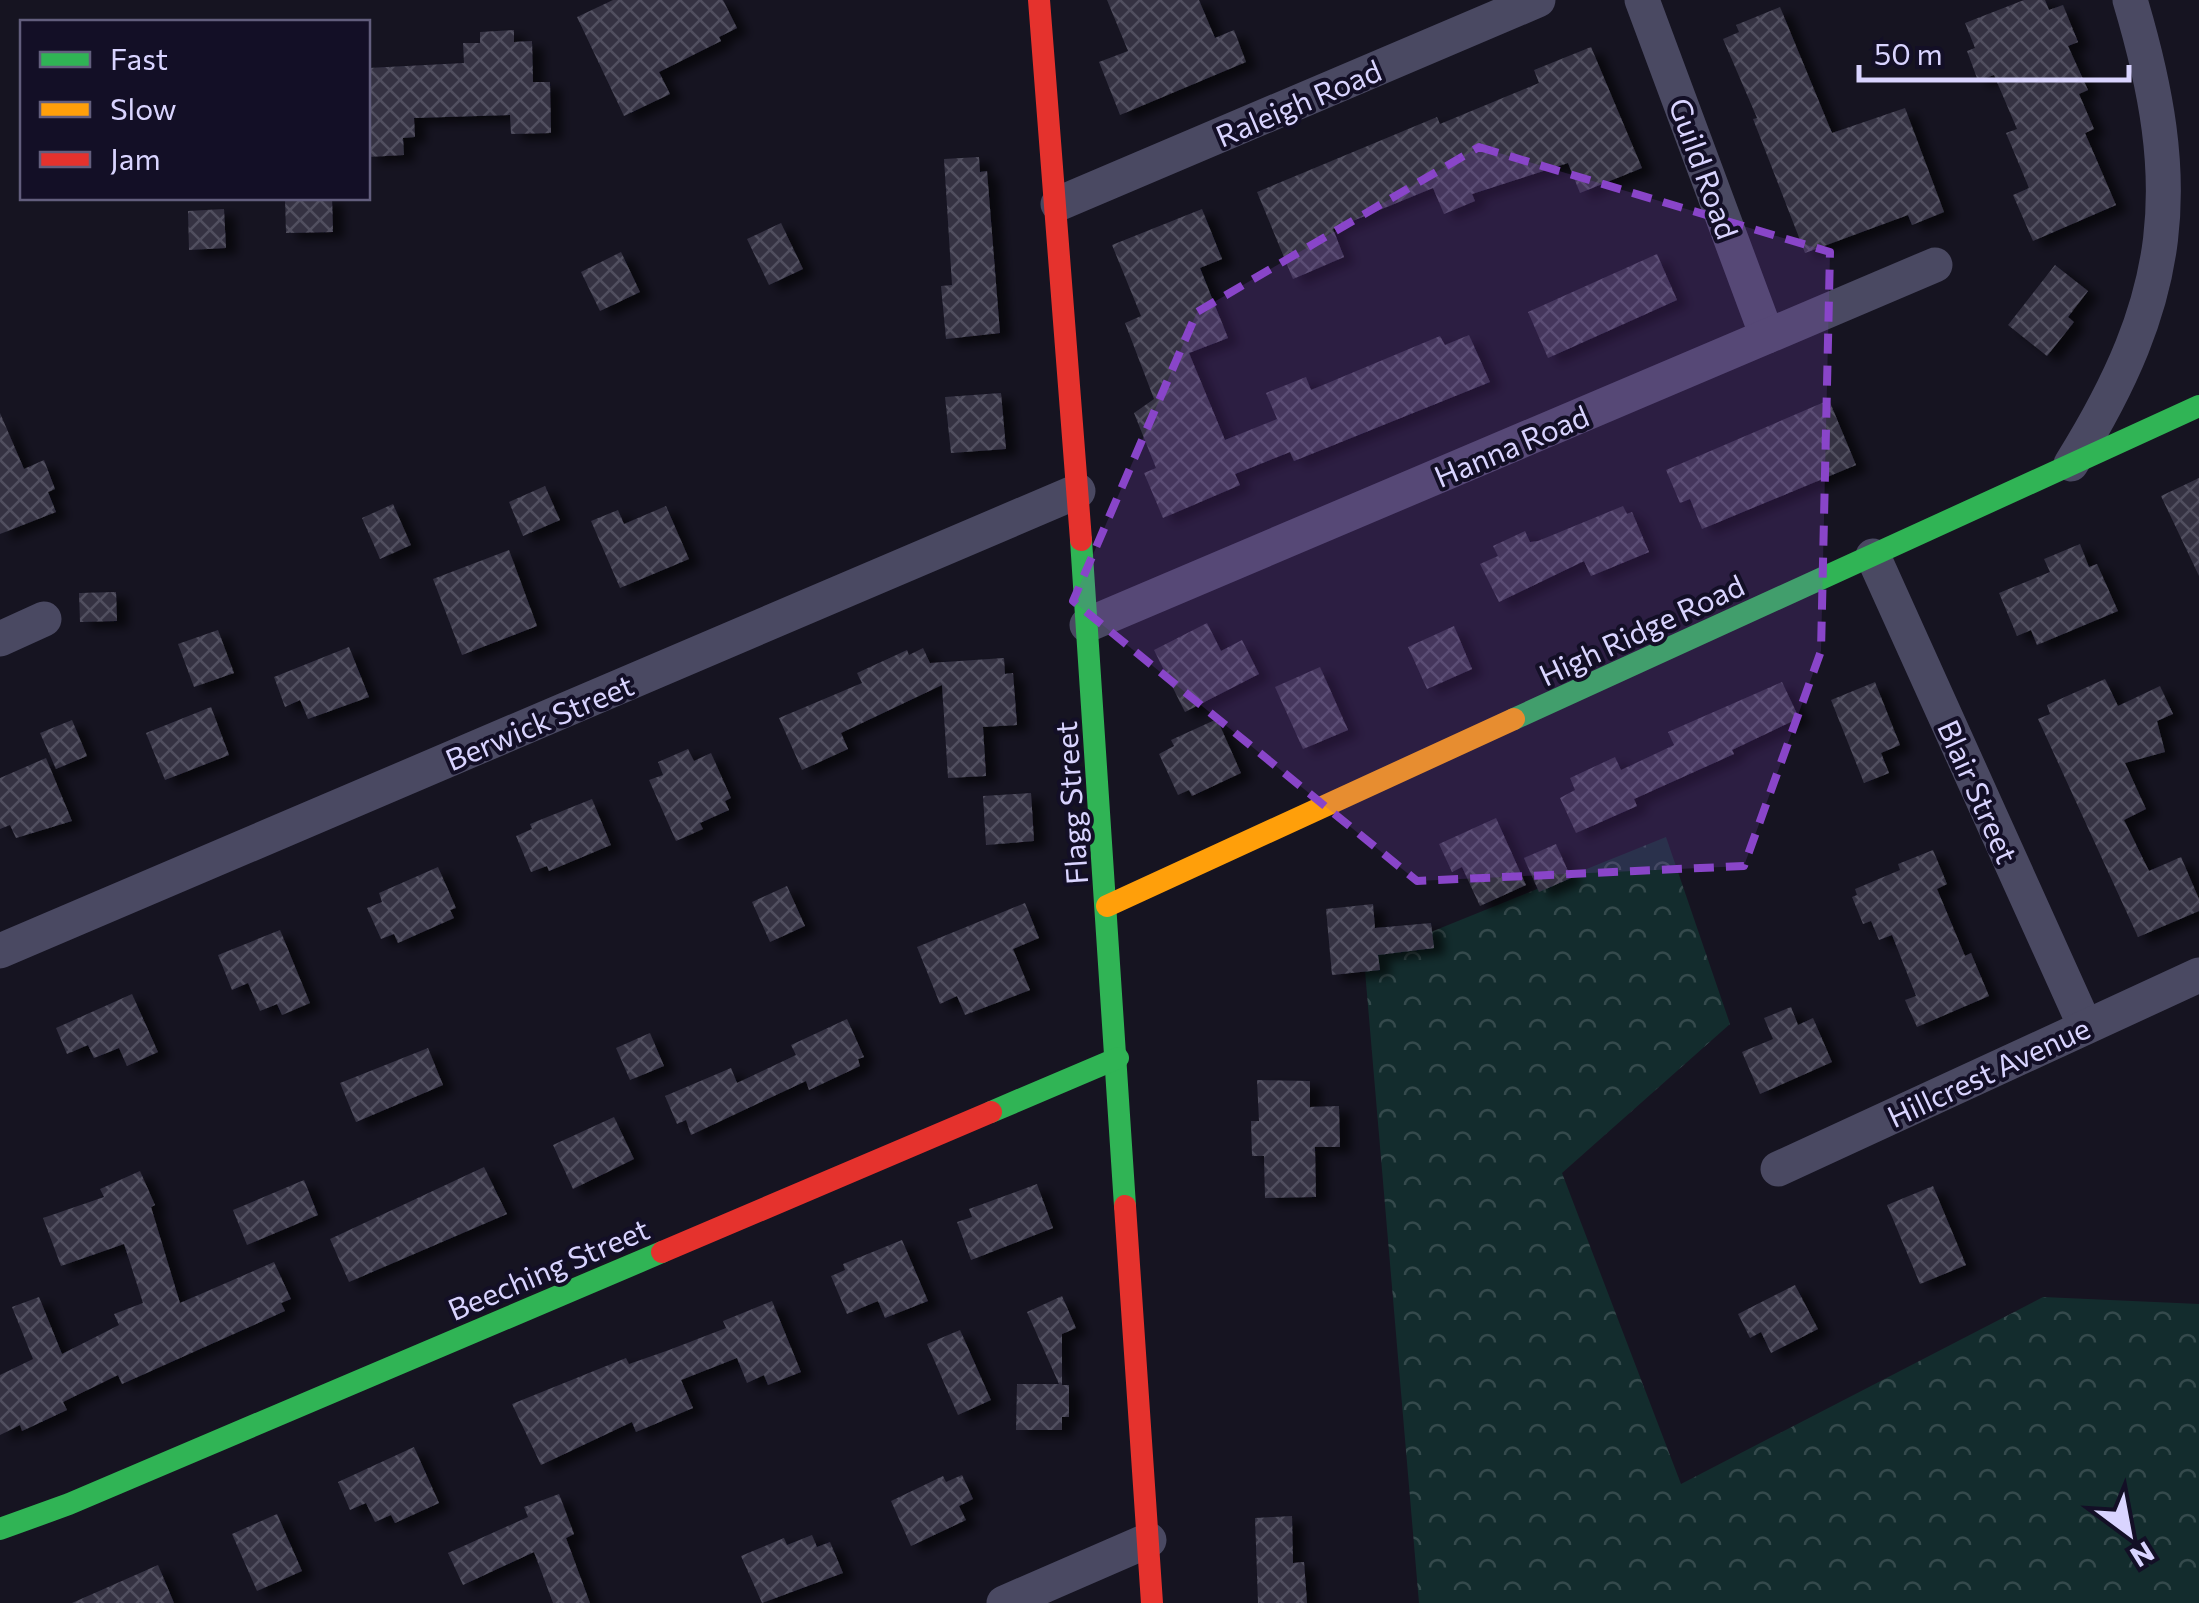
<svg xmlns="http://www.w3.org/2000/svg" width="2199" height="1603" font-family="Commissioner,sans-serif">
<style>
.forest{fill:url(#forest-crowns)}
.building{fill:url(#building-cross-hatch);filter:url(#shadow)}
.lines{fill:none;stroke-linecap:round;stroke-linejoin:round}
.street{stroke:#4a4962;stroke-width:35}
.fast{stroke:#30b455;stroke-width:22}
.slow{stroke:#ff9f0a;stroke-width:22}
.jam{stroke:#e5322d;stroke-width:22}
.marked{fill:#8945c9;fill-opacity:0.2;stroke:#8945c9;stroke-width:8;stroke-dasharray:20 12;stroke-linejoin:round}
.labels{text-anchor:middle;dominant-baseline:central;stroke-width:8;stroke-linejoin:round;paint-order:stroke}
.street-label{font-size:30px;fill:#d9d4ff;stroke:#130f26}
</style>
<defs>
<pattern id="forest-crowns" width="20" height="18" patternUnits="userSpaceOnUse" patternTransform="scale(2.5)"><rect width="20" height="18" fill="#132c2d"/><path d="M2 6a3 3 0 1 1 6 0M12 15a3 3 0 1 1 6 0" fill="none" stroke="#354a4c"/></pattern>
<pattern id="building-cross-hatch" width="8" height="8" patternUnits="userSpaceOnUse" patternTransform="scale(2.5)"><rect width="8" height="8" fill="#343243"/><path d="M0 0l8 8M0 8l8-8" fill="none" stroke="#514f5f"/></pattern>
<filter id="shadow"><feDropShadow dx="11" dy="6" stdDeviation="5" flood-color="#0009"/></filter>
</defs>
<rect width="100%" height="100%" fill="#161421"/>
<polygon class="forest" points="1666,837 1730,1024 1562,1173 1681,1484 2043,1297 2199,1304 2199,1603 1419,1603 1364,959"/>
<g class="building">
<polygon points="613,0 723,0 737,28 719,37 721,41 659,72 670,94 624,116 577,17"/>
<polygon points="1107,0 1199,0 1215,38 1234,30 1246,62 1120,115 1099,62 1128,51"/>
<polygon points="2024,0 2045,0 2049,10 2063,5 2078,42 2068,46 2088,90 2079,94 2094,129 2085,133 2116,205 2033,241 2013,195 2029,188 2006,133 2017,129 1994,75 1978,81 1967,51 1975,48 1965,23"/>
<polygon points="1780,7 1832,133 1905,108 1944,212 1912,225 1908,215 1805,253 1753,119 1757,118 1723,39 1739,32 1736,25"/>
<polygon points="514,30 514,42 532,41 533,82 550,82 551,133 511,134 510,115 414,118 415,137 403,138 404,155 368,157 368,68 464,63 463,43 480,43 480,32"/>
<polygon points="1591,47 1642,168 1580,193 1568,163 1472,194 1475,201 1444,214 1433,188 1333,229 1344,257 1293,279 1257,192 1437,117 1440,124 1539,83 1534,70"/>
<polygon points="979,157 980,172 987,171 1000,333 946,339 941,286 952,285 944,159"/>
<polygon points="285,198 332,198 333,232 286,233"/>
<polygon points="224,209 226,248 189,250 188,211"/>
<polygon points="1202,209 1222,259 1200,268 1228,338 1189,353 1225,440 1277,419 1266,393 1306,377 1311,390 1440,336 1445,345 1469,335 1490,382 1294,461 1290,452 1235,474 1240,485 1163,518 1144,473 1156,468 1134,413 1154,399 1125,323 1141,316 1112,245"/>
<polygon points="781,223 803,269 769,285 747,239"/>
<polygon points="621,252 640,292 600,311 581,272"/>
<polygon points="1657,254 1677,300 1548,358 1528,312"/>
<polygon points="2055,265 2088,291 2068,317 2074,322 2047,356 2008,325"/>
<polygon points="1001,393 1006,449 951,453 945,397"/>
<polygon points="1829,400 1856,465 1702,529 1690,499 1680,503 1666,470"/>
<polygon points="0,413 24,469 44,460 55,489 48,492 56,512 0,534"/>
<polygon points="2199,478 2199,576 2161,496"/>
<polygon points="545,486 560,520 523,536 509,502"/>
<polygon points="393,504 411,545 380,559 362,518"/>
<polygon points="666,506 689,559 620,588 591,521 618,510 624,524"/>
<polygon points="1623,506 1627,514 1632,512 1649,552 1591,576 1584,561 1499,602 1480,564 1498,556 1493,546 1525,531 1530,542 1538,541"/>
<polygon points="2080,544 2089,567 2097,564 2118,611 2037,645 2031,630 2017,636 1999,593 2050,572 2044,559"/>
<polygon points="509,550 537,626 462,655 433,579"/>
<polygon points="116,592 117,621 80,622 79,593"/>
<polygon points="1207,623 1221,651 1242,640 1259,674 1185,712 1154,650"/>
<polygon points="1454,626 1472,669 1427,689 1408,647"/>
<polygon points="218,630 234,673 194,687 178,644"/>
<polygon points="349,647 369,697 308,719 300,700 285,707 274,677"/>
<polygon points="923,648 930,663 1004,658 1005,674 1013,673 1017,725 983,727 986,776 948,778 942,685 841,733 848,749 802,770 779,718 862,683 857,673 907,650 909,655"/>
<polygon points="1320,667 1348,730 1303,749 1275,687"/>
<polygon points="2105,679 2118,706 2160,686 2173,714 2157,721 2165,752 2125,763 2146,809 2124,820 2149,871 2181,857 2199,899 2199,911 2138,937 2038,719 2050,714 2047,705"/>
<polygon points="1782,682 1799,718 1732,750 1734,754 1634,799 1637,806 1576,833 1560,798 1575,790 1570,778 1615,757 1621,770 1674,745 1668,732"/>
<polygon points="1875,682 1900,745 1881,753 1889,773 1864,783 1831,700"/>
<polygon points="211,707 229,755 165,780 146,733"/>
<polygon points="1217,719 1241,773 1192,796 1189,790 1178,795 1159,754 1174,746 1171,740"/>
<polygon points="72,720 87,756 56,769 40,733"/>
<polygon points="688,749 694,761 711,753 731,798 725,801 729,810 700,823 703,829 676,841 649,780 663,775 658,762"/>
<polygon points="46,758 72,821 16,838 10,825 0,829 0,778"/>
<polygon points="1031,793 1034,841 986,845 983,796"/>
<polygon points="592,799 611,845 549,871 547,866 531,872 516,836 532,829 530,824"/>
<polygon points="1496,818 1526,885 1480,906 1462,867 1452,872 1439,844"/>
<polygon points="1556,844 1571,878 1539,892 1524,858"/>
<polygon points="1933,850 1947,884 1937,889 1965,956 1971,953 1989,996 1917,1027 1905,1000 1916,996 1892,935 1879,940 1871,921 1863,924 1852,897 1857,895 1855,889 1900,870 1898,864"/>
<polygon points="438,867 456,908 450,910 454,918 398,943 394,934 381,939 367,908 382,902 379,893"/>
<polygon points="787,886 805,926 770,942 752,902"/>
<polygon points="1025,903 1039,938 1013,949 1030,990 965,1015 957,996 940,1004 917,947"/>
<polygon points="1373,904 1375,928 1431,923 1434,948 1378,955 1380,970 1332,975 1326,909"/>
<polygon points="280,930 310,1003 282,1015 277,1004 260,1011 248,983 232,990 218,955"/>
<polygon points="132,994 158,1052 127,1066 119,1048 94,1058 88,1045 67,1054 56,1028"/>
<polygon points="1791,1007 1798,1025 1813,1018 1832,1062 1760,1094 1742,1052 1773,1039 1764,1018"/>
<polygon points="847,1019 864,1057 858,1059 860,1066 809,1090 806,1081 691,1135 686,1120 677,1124 665,1096 731,1068 737,1083 796,1055 791,1045"/>
<polygon points="650,1033 664,1066 630,1080 616,1048"/>
<polygon points="428,1048 443,1085 356,1122 340,1083"/>
<polygon points="1257,1080 1310,1081 1310,1107 1339,1106 1340,1147 1315,1147 1316,1197 1265,1198 1264,1156 1252,1156 1251,1121 1259,1121"/>
<polygon points="614,1117 634,1159 573,1189 553,1145"/>
<polygon points="484,1167 507,1214 349,1282 330,1239"/>
<polygon points="140,1171 155,1205 151,1207 180,1303 274,1262 291,1299 281,1303 285,1311 122,1384 118,1375 63,1402 67,1410 22,1431 20,1425 0,1435 0,1375 33,1359 12,1307 39,1297 62,1354 119,1325 114,1314 143,1303 124,1244 61,1266 43,1218 104,1197 100,1189"/>
<polygon points="304,1180 318,1215 247,1245 233,1210"/>
<polygon points="1037,1184 1053,1228 971,1260 957,1222 972,1217 969,1209"/>
<polygon points="1933,1186 1966,1265 1920,1284 1887,1205"/>
<polygon points="902,1240 928,1301 885,1318 878,1301 847,1314 831,1276 845,1270 843,1264"/>
<polygon points="1795,1285 1818,1329 1771,1353 1761,1332 1750,1338 1738,1314"/>
<polygon points="1062,1296 1076,1328 1062,1334 1062,1385 1069,1385 1069,1417 1062,1417 1062,1430 1016,1430 1017,1384 1059,1384 1027,1312"/>
<polygon points="772,1301 801,1372 768,1385 764,1375 747,1383 737,1358 681,1380 693,1408 636,1432 632,1422 541,1465 512,1404 626,1358 629,1364 669,1350 726,1328 723,1321"/>
<polygon points="960,1330 991,1400 958,1415 927,1344"/>
<polygon points="414,1447 439,1503 395,1523 391,1515 375,1522 366,1503 350,1510 338,1482"/>
<polygon points="962,1475 973,1499 959,1506 966,1520 911,1546 891,1501 943,1476 946,1482"/>
<polygon points="559,1494 574,1534 566,1538 590,1603 553,1603 534,1552 463,1585 448,1553 528,1517 524,1507"/>
<polygon points="277,1514 302,1571 257,1591 232,1534"/>
<polygon points="1292,1516 1293,1563 1304,1562 1307,1603 1258,1603 1255,1518"/>
<polygon points="812,1535 817,1547 830,1542 843,1573 762,1603 741,1556 784,1538 787,1545"/>
<polygon points="158,1565 174,1603 72,1603"/>
</g>
<g class="lines">
<g class="street">
<polyline points="1642,0 1767,336"/>
<polyline points="1058,204 1538,0"/>
<path d="M2071 464C2175 297 2186 187 2130 0"/>
<polyline points="1873,556 2085,1026"/>
<polyline points="1087,625 1935,265"/>
<polyline points="0,639 44,619"/>
<polyline points="0,951 1078,491"/>
<polyline points="1778,1169 2199,975"/>
<polyline points="1004,1603 1149,1540"/>
</g>
<g class="fast">
<polyline points="1081,540 1125,1206"/>
<polyline points="1514,719 2199,406"/>
<polyline points="991,1112 1118,1058"/>
<polyline points="0,1529 69,1504 662,1252"/>
</g>
<polyline class="slow" points="1107,906 1514,719"/>
<g class="jam">
<polyline points="1039,0 1081,540"/>
<polyline points="1125,1206 1152,1603"/>
<polyline points="662,1252 991,1112"/>
</g>
</g>
<path class="marked" d="M1479 147 1830 252 1821 651 1744 866 1417 881 1073 601 1197 312Z"/>
<g class="labels">
<g class="street-label">
<text transform="translate(1298 102) rotate(-23)">Raleigh Road</text>
<text transform="translate(1705 168) rotate(70)">Guild Road</text>
<text transform="translate(1511 445) rotate(-23)">Hanna Road</text>
<text transform="translate(1641 629) rotate(-25)">High Ridge Road</text>
<text transform="translate(539 721) rotate(-23)">Berwick Street</text>
<text transform="translate(1979 791) rotate(66)">Blair Street</text>
<text transform="translate(1070 803) rotate(-94)">Flagg Street</text>
<text transform="translate(1988 1071) rotate(-25)">Hillcrest Avenue</text>
<text transform="translate(548 1268) rotate(-23)">Beeching Street</text>
</g>
</g>
<rect x="20" y="20" width="350" height="180" fill="#130f26" stroke="#625e7d" stroke-width="2.5"/>
<rect x="40" y="52" width="50" height="15" fill="#30b455" stroke="#625e7d" stroke-width="2.5"/>
<text x="110" y="70" font-size="30" fill="#d9d4ff">Fast</text>
<rect x="40" y="102" width="50" height="15" fill="#ff9f0a" stroke="#625e7d" stroke-width="2.5"/>
<text x="110" y="120" font-size="30" fill="#d9d4ff">Slow</text>
<rect x="40" y="152" width="50" height="15" fill="#e5322d" stroke="#625e7d" stroke-width="2.5"/>
<text x="110" y="170" font-size="30" fill="#d9d4ff">Jam</text>
<g transform="translate(2129 1533) rotate(148)" stroke="#130f26" stroke-width="8" paint-order="stroke">
<path d="M0-8L18 38L0 25L-18 38Z" fill="#d9d4ff"/>
<text y="-15" font-size="28" font-weight="bold" text-anchor="middle" fill="#d9d4ff">N</text>
</g>
<path d="M1859 65v15h270v-15" fill="none" stroke="#d9d4ff" stroke-width="5"/>
<text x="1874" y="65" font-size="30" fill="#d9d4ff" stroke="#130f26" stroke-width="8" paint-order="stroke">50 m</text>
</svg>
